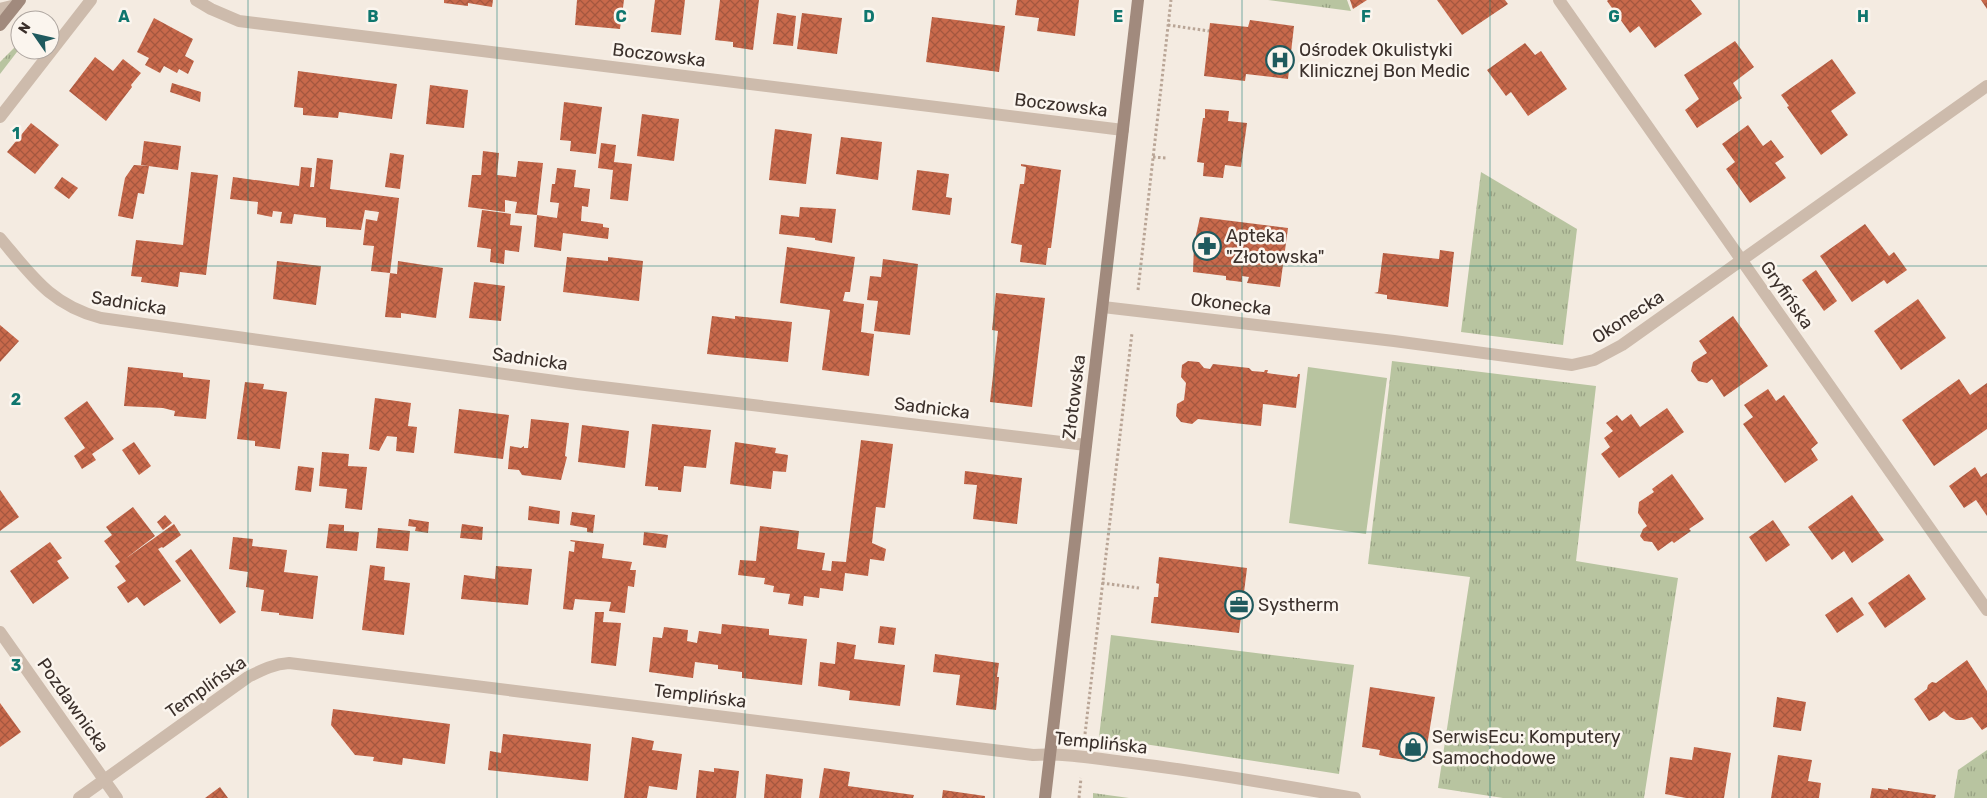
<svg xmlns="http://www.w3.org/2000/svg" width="1987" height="798" font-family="Rubik,sans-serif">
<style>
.grass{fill:url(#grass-tufts)}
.garden{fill:#b8c4a0}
.building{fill:url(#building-cross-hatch)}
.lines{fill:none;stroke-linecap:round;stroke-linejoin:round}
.path{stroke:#b9a596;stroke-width:3;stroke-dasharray:2.5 2.5;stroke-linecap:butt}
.lane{stroke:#cdbbac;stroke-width:12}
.street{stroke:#cdbbac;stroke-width:12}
.secondary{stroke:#a18a7d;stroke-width:12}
.grid{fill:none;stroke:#0f766e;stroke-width:1;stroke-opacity:0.55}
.labels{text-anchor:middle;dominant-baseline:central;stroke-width:5;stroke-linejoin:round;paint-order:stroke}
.poi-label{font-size:18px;fill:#3b302b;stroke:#fbf5ee;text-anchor:start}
.street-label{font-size:18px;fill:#3b302b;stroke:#fbf5ee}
.grid-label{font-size:16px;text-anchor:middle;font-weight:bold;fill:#0f766e;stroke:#fbf5ee;stroke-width:5;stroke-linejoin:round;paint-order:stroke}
</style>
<defs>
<pattern id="grass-tufts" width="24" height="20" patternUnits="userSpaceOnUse" patternTransform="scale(1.25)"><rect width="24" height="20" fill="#b8c4a0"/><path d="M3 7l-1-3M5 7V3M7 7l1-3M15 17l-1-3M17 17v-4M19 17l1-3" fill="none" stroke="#97a083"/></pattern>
<pattern id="building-cross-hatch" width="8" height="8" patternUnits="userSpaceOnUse" patternTransform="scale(1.25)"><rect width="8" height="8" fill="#c8694b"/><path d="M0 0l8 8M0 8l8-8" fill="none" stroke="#a4573f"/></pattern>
</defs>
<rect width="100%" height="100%" fill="#f4ebe1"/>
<g class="grass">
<polygon points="1268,0 1347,0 1351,11"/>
<polygon points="20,42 20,48 0,74 0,62"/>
<polygon points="1481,172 1577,229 1563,345 1461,332"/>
<polygon points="1392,361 1596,386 1576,561 1678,578 1644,798 1503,798 1438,788 1470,577 1368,564"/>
<polygon points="1111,635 1354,665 1339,774 1099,737"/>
<polygon points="1987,750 1987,798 1954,798 1958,770"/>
<polygon points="1093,793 1129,798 1093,798"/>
</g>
<polygon class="garden" points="1308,367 1387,378 1366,534 1289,523"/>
<g class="building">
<polygon points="444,0 493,0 492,7 468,3 468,6 444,3"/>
<polygon points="577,0 624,0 620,29 575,25"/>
<polygon points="655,0 685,0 681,35 651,32"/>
<polygon points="720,0 759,0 753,50 733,47 733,42 715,40"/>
<polygon points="1017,0 1079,0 1075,36 1037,31 1039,18 1015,15"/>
<polygon points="1350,0 1367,0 1353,9"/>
<polygon points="1437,0 1505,0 1508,4 1462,35"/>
<polygon points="1608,0 1691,0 1702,14 1655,48 1639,26 1630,33 1607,1"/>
<polygon points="1981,0 1987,0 1987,9"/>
<polygon points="777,13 796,16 793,46 773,44"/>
<polygon points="802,13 842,18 837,54 797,49"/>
<polygon points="932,17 1005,26 999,72 926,62"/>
<polygon points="154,18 193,39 185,56 194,61 188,74 179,69 177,73 164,66 160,73 145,65 149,58 137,52"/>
<polygon points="1250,20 1294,26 1288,79 1246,74 1245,81 1204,76 1210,23 1248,27"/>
<polygon points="1735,41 1754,67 1733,83 1742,98 1697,128 1685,110 1699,99 1684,75"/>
<polygon points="1525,43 1535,55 1541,51 1567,89 1528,116 1511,92 1506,96 1487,70"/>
<polygon points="95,57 113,71 123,59 141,73 131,85 132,87 106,121 69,91"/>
<polygon points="1832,59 1856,93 1831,111 1848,135 1821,155 1787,107 1789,106 1781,95"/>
<polygon points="298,71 397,84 392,119 339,112 338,118 303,115 303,108 294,107"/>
<polygon points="172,83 201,92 200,102 170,92"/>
<polygon points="430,85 468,90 464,128 426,124"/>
<polygon points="564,102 602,107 596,154 570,151 571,141 560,140"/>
<polygon points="1205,109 1229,111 1228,121 1247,123 1241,167 1225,165 1223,178 1203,176 1204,163 1197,162 1203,118 1205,118"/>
<polygon points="642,114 679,119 674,161 637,156"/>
<polygon points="31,123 59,145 35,174 7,152"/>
<polygon points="1748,125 1763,146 1771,140 1784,157 1775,163 1786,178 1750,203 1726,169 1735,162 1722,144"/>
<polygon points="775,129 812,134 806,184 769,180"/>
<polygon points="841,137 882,142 878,180 836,174"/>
<polygon points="144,141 181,146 178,170 141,165"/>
<polygon points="601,143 616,145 614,162 632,164 628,201 610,199 613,170 598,168"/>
<polygon points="483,151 499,153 497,175 516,177 518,161 543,163 537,215 557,218 559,203 550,202 552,184 555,184 557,168 576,170 574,187 590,189 588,207 582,206 581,221 603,224 603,227 609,228 608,239 563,233 561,251 534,247 537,215 515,213 517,202 505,200 505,212 468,207 472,175 481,175"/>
<polygon points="390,153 404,155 400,189 385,187"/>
<polygon points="317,158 333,160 330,189 399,198 390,273 371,271 374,246 363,245 366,219 377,221 379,212 365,210 361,230 326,227 326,218 294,214 292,224 280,223 282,212 273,211 272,217 257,214 258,202 230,199 233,177 299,186 301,167 312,168 310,187 314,187"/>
<polygon points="1021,164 1061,170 1051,248 1048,248 1046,265 1020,262 1022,245 1011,243 1020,184 1024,184 1026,167 1021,166"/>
<polygon points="134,165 149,166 144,194 138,193 133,219 118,216 125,178"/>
<polygon points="917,170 949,174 946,197 952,198 950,215 912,210"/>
<polygon points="191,172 218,175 206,275 180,272 178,287 141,282 142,277 131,276 136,240 183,245"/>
<polygon points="62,177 78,188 69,199 54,188"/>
<polygon points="800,207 836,209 832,243 815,240 815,238 779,234 781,215 799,217"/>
<polygon points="482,210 511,214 510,225 522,226 519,252 505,250 504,264 490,262 491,249 477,247"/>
<polygon points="1200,217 1288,228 1280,287 1247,283 1249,277 1242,276 1242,282 1226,280 1226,276 1193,272 1194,244"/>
<polygon points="1865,224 1889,256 1894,252 1907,270 1887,284 1884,280 1852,302 1820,256"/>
<polygon points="787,247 855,257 850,292 845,292 843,301 864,304 861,332 874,334 869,376 822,370 830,310 780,303"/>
<polygon points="1440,250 1454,252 1448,307 1387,299 1387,295 1374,293 1378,292 1383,253 1439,259"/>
<polygon points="567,257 608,261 608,257 643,261 639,301 563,292"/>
<polygon points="883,259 918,264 910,335 874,331 878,301 867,300 870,276 881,277"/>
<polygon points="277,261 321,266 316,305 273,299"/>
<polygon points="398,261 443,268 436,318 401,313 401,318 385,317 390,273 397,274"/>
<polygon points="1816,270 1837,301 1824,311 1802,280"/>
<polygon points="474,282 505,286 501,321 469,318"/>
<polygon points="996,293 1045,298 1032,407 990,402 998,331 992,330"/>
<polygon points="1918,299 1946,338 1901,370 1874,331"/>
<polygon points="712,316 735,319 735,316 792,322 788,362 707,354"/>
<polygon points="1733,316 1768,366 1724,397 1712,379 1707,383 1698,381 1691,371 1693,362 1707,353 1699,341"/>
<polygon points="0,325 19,341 0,362"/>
<polygon points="1188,361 1199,362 1204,368 1210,369 1213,364 1249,368 1252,371 1264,372 1265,370 1268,370 1267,373 1297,377 1298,374 1300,374 1296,408 1263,404 1261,426 1198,419 1192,424 1181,422 1176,416 1177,404 1184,400 1186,383 1181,377 1182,365"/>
<polygon points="128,367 183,373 183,377 210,380 206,419 174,416 175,411 163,408 124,406"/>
<polygon points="1959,379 1970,395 1987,383 1987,429 1934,466 1902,420"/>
<polygon points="245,382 264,384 263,389 287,392 280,449 255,446 255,441 237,439"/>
<polygon points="1768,389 1776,401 1784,395 1818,443 1811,449 1818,460 1785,483 1743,424 1753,417 1744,405"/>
<polygon points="375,398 411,403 408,426 417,427 414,453 396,451 397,437 387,436 379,451 369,449"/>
<polygon points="87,401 114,439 92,454 96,460 82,469 74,456 85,448 64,418"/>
<polygon points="1667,408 1684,432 1619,478 1601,454 1610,447 1604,438 1613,431 1606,423 1617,415 1622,421 1631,414 1640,427"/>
<polygon points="459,409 509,415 503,459 454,453"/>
<polygon points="531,419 569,423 565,456 567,457 561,480 522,475 519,470 508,469 510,446 521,448 524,446 524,448 528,448"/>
<polygon points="652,424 711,430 706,468 684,466 681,492 658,490 658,487 645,486"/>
<polygon points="582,425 629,431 625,468 578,462"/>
<polygon points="861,440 893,444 885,508 876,507 872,543 886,549 884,561 870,559 868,576 845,573 843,591 820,588 819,598 804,596 803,606 788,604 790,594 773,592 774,586 764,584 765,578 738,575 740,560 756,561 760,526 799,531 797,549 825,553 822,570 831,571 832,561 846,562"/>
<polygon points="134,442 151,466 139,475 122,450"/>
<polygon points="735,442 776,448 775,453 788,455 786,472 773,471 771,489 730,484"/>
<polygon points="322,452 349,454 348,466 367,467 362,510 345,508 347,489 319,486"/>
<polygon points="298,466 314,468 311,492 295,490"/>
<polygon points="1975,467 1981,477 1987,473 1987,516 1976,500 1964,508 1949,486"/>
<polygon points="965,471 1022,478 1017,524 973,519 977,485 964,484"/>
<polygon points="1672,474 1704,519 1689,529 1691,531 1674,543 1672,541 1658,551 1652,542 1644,541 1640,536 1643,529 1647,526 1638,513 1639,502 1654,492 1652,489"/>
<polygon points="0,490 19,517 0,531"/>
<polygon points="1852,495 1884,540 1852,563 1844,551 1832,560 1808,527"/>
<polygon points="529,506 560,511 559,524 528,520"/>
<polygon points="133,507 155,536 125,559 174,524 181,535 163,548 162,547 158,549 181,581 144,606 137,597 128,603 117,587 126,581 115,566 120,562 104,541 112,535 106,527"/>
<polygon points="572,512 595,515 593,533 587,532 587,528 570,525"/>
<polygon points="165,515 172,523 163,530 157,522"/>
<polygon points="409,519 429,522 428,533 415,531 416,527 408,526"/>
<polygon points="1773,520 1790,545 1766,562 1749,537"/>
<polygon points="329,524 344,525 344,531 359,532 357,551 326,548"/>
<polygon points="462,524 483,527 482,540 460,538"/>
<polygon points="378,528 410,531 408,551 376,548"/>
<polygon points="644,532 668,535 666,548 643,545"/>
<polygon points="233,537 253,539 252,546 287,550 284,572 318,576 313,619 279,615 279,613 261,611 264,590 246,587 248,572 229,569"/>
<polygon points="571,540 604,544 602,558 632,562 630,570 636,570 634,587 628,586 625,613 609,611 611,602 575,599 573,610 563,609 569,551 574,552 575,542 570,541"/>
<polygon points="50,542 62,558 57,561 69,578 33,604 10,571"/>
<polygon points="191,549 236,612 220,624 175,561"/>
<polygon points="1159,557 1247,568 1239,633 1151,623 1154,597 1158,597 1159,584 1156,583"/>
<polygon points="370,565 385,567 384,580 410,583 404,635 362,630"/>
<polygon points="496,566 532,569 528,605 461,599 464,575 495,579"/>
<polygon points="1909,574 1926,599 1885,628 1868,603"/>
<polygon points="1852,597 1864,615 1837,633 1825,615"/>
<polygon points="595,612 604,612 603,622 621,623 616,666 591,663"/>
<polygon points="722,624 769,629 769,635 807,639 802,685 742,678 742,672 718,669 718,665 695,662 693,678 649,672 653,637 662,638 664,627 688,630 687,641 697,643 699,631 721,634"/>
<polygon points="880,626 896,628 894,645 878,643"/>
<polygon points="837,642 856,645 854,659 905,665 900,706 849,700 850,691 818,686 820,662 835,664"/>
<polygon points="935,654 999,663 997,677 999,677 996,710 956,705 960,675 933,672"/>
<polygon points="1967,660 1987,691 1987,727 1982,730 1972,717 1964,720 1956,720 1950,717 1944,711 1937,717 1929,721 1914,699 1927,689 1928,685 1932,682 1936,683"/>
<polygon points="1370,687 1435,697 1425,758 1408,755 1407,760 1392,758 1379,755 1380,750 1362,747"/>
<polygon points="1777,697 1806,702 1801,731 1773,727"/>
<polygon points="0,703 21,732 0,747"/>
<polygon points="333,709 450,724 445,764 403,758 402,765 373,761 374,757 355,755 331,725"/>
<polygon points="503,734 591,744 588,781 488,770 490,751 501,753"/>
<polygon points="632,737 654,741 652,750 682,754 677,790 649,786 647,798 624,798"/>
<polygon points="1694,747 1731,753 1724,798 1686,798 1665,794 1670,757 1692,760"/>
<polygon points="1778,755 1812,760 1808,781 1821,783 1819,798 1771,798"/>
<polygon points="714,768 739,771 736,798 696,798 699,770 714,772"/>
<polygon points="824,768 850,772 848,786 914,795 913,798 819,798"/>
<polygon points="766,774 803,779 801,798 764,798"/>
<polygon points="220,787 228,798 205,798"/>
<polygon points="1872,788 1888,790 1888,788 1936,795 1935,798 1870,798"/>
<polygon points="943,790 985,796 985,798 942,798"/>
</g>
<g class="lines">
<g class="path">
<polyline points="1168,25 1209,31"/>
<polyline points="1153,157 1166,158"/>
<polyline points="1138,290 1171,0"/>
<polyline points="1102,583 1139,588"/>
<polyline points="1085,734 1132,333"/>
<polyline points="1079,798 1081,778"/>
</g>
<polyline class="lane" points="0,9 16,5"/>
<g class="street">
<polyline points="196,0 211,9 239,21 1123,130"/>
<polyline points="1559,0 1987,610"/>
<polyline points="0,117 91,0"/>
<path d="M0 238C32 276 51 305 101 318L577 384 1086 445"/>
<polyline points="1103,307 1394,341 1572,365 1594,360 1622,345 1987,86"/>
<polyline points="0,632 117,798"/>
<path d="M79 798 248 677C262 670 273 664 289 663L1033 755C1066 753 1099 759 1132 763 1206 772 1280 785 1355 798"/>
</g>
<g class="secondary">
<polyline points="0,25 20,0"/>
<polyline points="1045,798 1138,0"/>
</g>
</g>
<path class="grid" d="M248 0V798M497 0V798M745 0V798M994 0V798M1242 0V798M1490 0V798M1739 0V798M0 266H1987M0 532H1987"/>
<defs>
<symbol id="hospital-ring" viewBox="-11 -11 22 22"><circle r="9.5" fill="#fbf5ee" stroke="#1f5a5e" stroke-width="1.5"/><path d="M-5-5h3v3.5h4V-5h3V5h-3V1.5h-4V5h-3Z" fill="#1f5a5e"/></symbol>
<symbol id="pharmacy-ring" viewBox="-11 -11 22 22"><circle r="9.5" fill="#fbf5ee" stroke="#1f5a5e" stroke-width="1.5"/><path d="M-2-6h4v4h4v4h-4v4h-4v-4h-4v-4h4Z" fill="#1f5a5e"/></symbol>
<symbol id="office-ring" viewBox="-11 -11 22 22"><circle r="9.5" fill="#fbf5ee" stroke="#1f5a5e" stroke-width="1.5"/><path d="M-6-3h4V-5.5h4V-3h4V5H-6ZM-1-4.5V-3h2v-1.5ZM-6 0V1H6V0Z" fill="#1f5a5e"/></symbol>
<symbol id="shop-ring" viewBox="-11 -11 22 22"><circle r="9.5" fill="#fbf5ee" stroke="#1f5a5e" stroke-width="1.5"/><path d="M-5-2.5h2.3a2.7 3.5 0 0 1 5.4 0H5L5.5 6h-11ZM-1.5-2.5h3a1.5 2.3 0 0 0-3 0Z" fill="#1f5a5e"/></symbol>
</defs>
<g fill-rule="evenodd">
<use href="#hospital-ring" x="1264" y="44" width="32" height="32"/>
<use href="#pharmacy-ring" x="1191" y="230" width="32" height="32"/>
<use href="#office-ring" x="1223" y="589" width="32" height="32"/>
<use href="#shop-ring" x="1397" y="731" width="32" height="32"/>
</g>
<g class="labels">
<g class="poi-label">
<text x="1299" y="50">Ośrodek Okulistyki<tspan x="1299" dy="21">Klinicznej Bon Medic</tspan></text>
<text x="1226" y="236">Apteka<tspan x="1226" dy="21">"Złotowska"</tspan></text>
<text x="1258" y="605">Systherm</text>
<text x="1432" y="737">SerwisEcu: Komputery<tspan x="1432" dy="21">Samochodowe</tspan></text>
</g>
<g class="street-label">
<text transform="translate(659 55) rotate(7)">Boczowska</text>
<text transform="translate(1061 105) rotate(7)">Boczowska</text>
<text transform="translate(1787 295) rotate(55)">Gryfińska</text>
<text transform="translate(129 303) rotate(9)">Sadnicka</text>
<text transform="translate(1231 304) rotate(7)">Okonecka</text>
<text transform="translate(1628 317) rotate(-33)">Okonecka</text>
<text transform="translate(530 359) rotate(8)">Sadnicka</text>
<text transform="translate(1074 397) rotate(-83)">Złotowska</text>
<text transform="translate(932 408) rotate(7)">Sadnicka</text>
<text transform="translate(206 687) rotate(-35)">Templińska</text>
<text transform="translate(700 696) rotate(7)">Templińska</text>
<text transform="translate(73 705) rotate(55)">Pozdawnicka</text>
<text transform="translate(1101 743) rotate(6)">Templińska</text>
</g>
</g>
<g class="grid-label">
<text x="124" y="22">A</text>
<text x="373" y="22">B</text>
<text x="621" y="22">C</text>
<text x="869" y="22">D</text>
<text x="1118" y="22">E</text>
<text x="1366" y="22">F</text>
<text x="1614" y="22">G</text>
<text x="1863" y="22">H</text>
<text x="16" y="139">1</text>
<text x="16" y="405">2</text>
<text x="16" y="671">3</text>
</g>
<g transform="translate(35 35) rotate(304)"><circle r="24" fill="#fbf5ee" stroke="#aea6a0"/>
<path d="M0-4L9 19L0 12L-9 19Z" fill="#1f5a5e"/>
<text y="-8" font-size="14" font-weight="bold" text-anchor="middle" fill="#3b302b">N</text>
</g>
</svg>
